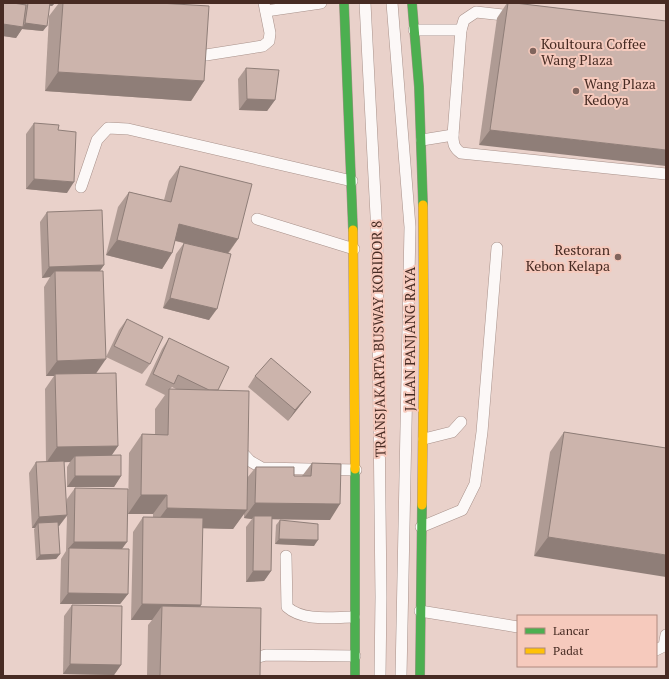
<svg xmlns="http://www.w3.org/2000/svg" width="669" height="679" font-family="'PT Serif',serif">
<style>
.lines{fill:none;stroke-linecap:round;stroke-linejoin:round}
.lane-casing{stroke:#a8918a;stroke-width:12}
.fast-casing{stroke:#a8918a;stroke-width:10}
.slow-casing{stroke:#a8918a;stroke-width:10}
.lane{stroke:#fcf8f7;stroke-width:11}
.fast{stroke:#4caf50;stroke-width:9}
.slow{stroke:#ffc107;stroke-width:9}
.wall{fill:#af9b94;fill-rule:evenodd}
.shaded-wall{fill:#8f7e78}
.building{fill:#ccb4ac;stroke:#8f7e78}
.poi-dot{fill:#80655d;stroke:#f6cabd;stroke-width:1.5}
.labels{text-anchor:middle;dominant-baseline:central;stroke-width:4;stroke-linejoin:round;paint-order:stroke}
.poi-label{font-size:14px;fill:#472b23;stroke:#f6cabd;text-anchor:start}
.street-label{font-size:14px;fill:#472b23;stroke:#f6cabd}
</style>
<rect width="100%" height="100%" fill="#e9d1ca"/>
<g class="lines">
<defs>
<g id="lane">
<polyline points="365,3 377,235 381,597 380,676"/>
<polyline points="392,3 410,227 401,676"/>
<polyline points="266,11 321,3"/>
<path d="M513 16 476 12 464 20 461 30 453 135C453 144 454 148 461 153L666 174"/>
<polyline points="414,30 461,30"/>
<polyline points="206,55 263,46 269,41 270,33 264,3"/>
<polyline points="422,140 453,135"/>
<polyline points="81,187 97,140 108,128 128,129 352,181"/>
<polyline points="257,219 354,249"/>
<polyline points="424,439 452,432 461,422"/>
<polyline points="238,448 250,461 262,468 356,470"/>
<polyline points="421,527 462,510 475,484 482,432 497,248"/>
<path d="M286 556 287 607C304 622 332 617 354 617"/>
<polyline points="420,611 518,627"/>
<polyline points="656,650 664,646 666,635"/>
<polyline points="250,676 250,667 255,658 266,655 355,656"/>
</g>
<g id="fast">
<polyline points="344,3 353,230"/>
<polyline points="412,3 419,87 423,205"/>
<polyline points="355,469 355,676"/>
<polyline points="420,676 422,505"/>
</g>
<g id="slow">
<polyline points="353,230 355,469"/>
<polyline points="422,505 424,339 423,205"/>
</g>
</defs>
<use href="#lane" class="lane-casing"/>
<use href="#fast" class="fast-casing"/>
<use href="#slow" class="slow-casing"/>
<use href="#lane" class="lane"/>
<use href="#fast" class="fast"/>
<use href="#slow" class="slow"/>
</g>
<g class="wall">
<polygon points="3,3 55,3 52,6 49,6 43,31 22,29 16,38 3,36"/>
<polygon points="59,3 159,3 204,81 191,101 45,91 49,16"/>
<polygon points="507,3 515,3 666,21 479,145 497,18"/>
<polygon points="246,68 275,100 267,111 239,110 238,79"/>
<polygon points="34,123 67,193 26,189 26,134"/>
<polygon points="180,166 238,239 228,254 209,320 163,308 176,254 184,243 175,241 172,253 162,269 106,255 118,207 129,192 164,200 169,181"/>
<polygon points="47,212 104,265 100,271 96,373 118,446 111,456 121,476 114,487 67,487 67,467 70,462 64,462 67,513 67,499 75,488 122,549 128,594 120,604 60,604 61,559 66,551 67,516 59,526 58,526 60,554 56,559 36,560 34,529 35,528 32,528 29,473 36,462 46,462 45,389 54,376 46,376 44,287 50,277 42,278 40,222"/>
<polygon points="127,319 150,364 142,374 106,357 119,330"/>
<path d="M169 338 218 390 247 478 256 467 294 476H302L312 463 330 520 272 519 271 571 264 581 246 582V527L252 519 244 518V513L233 529 202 528 201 605 200 606 260 676H147L148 625 152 620H131L133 532 143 517H153V514H128L129 453 142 434H155V409L165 395 145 385 162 349ZM172 387 178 390 170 389Z"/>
<polygon points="255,376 303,402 288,421 248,387"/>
<polygon points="564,432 666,448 534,556 550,452"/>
<polygon points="280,520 314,546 275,544 276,525"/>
<polygon points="72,605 121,665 114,675 63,674 64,616"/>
</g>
<g class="shaded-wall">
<polygon points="30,3 55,3 52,6"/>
<polygon points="25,23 47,26 43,31 22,29 16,38 3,36 3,24 23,27"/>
<polygon points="58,72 204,81 191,101 45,91"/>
<polygon points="247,99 275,100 267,111 239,110"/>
<polygon points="490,130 666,150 666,166 479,145"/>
<polygon points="34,179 74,182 67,193 26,189"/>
<polygon points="179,224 238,239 227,254 169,239"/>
<polygon points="117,240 172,253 162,269 106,255"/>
<polygon points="104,265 96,276 55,271 50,277 42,278 49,267"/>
<polygon points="170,298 217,309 209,320 163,308"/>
<polygon points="106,359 95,375 55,374 54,376 46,376 57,361"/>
<polygon points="311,392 303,402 288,421 295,410"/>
<polygon points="118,446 107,462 75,456 70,462 46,463 57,447"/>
<polygon points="75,476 121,476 114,487 67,487"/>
<polygon points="141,495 167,495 153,514 128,514"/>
<polygon points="255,503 340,504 330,520 254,519 254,516 252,519 244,518"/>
<polygon points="167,508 247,510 233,529 153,527"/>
<polygon points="67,515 59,526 38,527 38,523 35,528 32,528 39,517"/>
<polygon points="548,537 666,555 666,577 534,556"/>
<polygon points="279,539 318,540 314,546 275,544"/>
<polygon points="74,542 127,542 119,553 68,549"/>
<polygon points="60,554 56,559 36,560 40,555"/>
<polygon points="253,571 271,571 264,581 246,582"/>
<polygon points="68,593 128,594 120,604 60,604"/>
<polygon points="142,604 201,605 190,621 162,606 152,620 131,620"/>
<polygon points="70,664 121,665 114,675 63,674"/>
</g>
<g class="building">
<polygon points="3,3 13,3 26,5 23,27 3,24"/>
<polygon points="28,3 50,3 47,26 25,23"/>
<polygon points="63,3 159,3 209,6 204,81 58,72"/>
<polygon points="508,3 515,3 666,21 666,150 490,130"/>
<polygon points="246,68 279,70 275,100 247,99"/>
<polygon points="34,123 59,125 58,130 76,132 74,182 34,179"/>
<polygon points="180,166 252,184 238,239 179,224 172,253 117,240 129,192 171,202"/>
<polygon points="102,210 104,265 49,267 47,212"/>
<polygon points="184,243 231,254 217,309 170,298"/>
<polygon points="55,271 103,271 106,359 57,361"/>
<polygon points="127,319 163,337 150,364 114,346"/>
<polygon points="169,338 229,367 218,390 209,390 178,375 174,384 153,374"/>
<polygon points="271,358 311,392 295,410 255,376"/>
<polygon points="116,373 118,446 57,447 55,374"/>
<polygon points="169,389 249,391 247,510 167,508 167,495 141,495 142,434 168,435"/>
<polygon points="564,432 666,448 666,555 548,537"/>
<polygon points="121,455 121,476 75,476 75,456"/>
<polygon points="64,461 67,515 39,517 36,462"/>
<polygon points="312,463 341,464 340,504 255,503 256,467 294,467 294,476 311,476"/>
<polygon points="75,488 128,489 127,542 74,542"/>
<polygon points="254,516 272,516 271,571 253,571"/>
<polygon points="143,517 203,518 201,605 142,604"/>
<polygon points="280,520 318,524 318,540 279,539"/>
<polygon points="58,522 60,554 40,555 38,523"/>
<polygon points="69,548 129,549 128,594 68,593"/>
<polygon points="72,605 122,606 121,665 70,664"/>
<polygon points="162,606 261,608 260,676 160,676"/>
</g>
<g class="poi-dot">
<circle cx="533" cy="51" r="4"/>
<circle cx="576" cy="91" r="4"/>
<circle cx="618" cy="257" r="4"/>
</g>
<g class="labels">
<g class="poi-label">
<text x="541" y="43">Koultoura Coffee<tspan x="541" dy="16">Wang Plaza</tspan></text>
<text x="584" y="83">Wang Plaza<tspan x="584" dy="16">Kedoya</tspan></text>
<text x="610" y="249" text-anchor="end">Restoran<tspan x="610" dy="16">Kebon Kelapa</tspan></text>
</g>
<g class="street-label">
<text transform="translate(378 339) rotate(-91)">TRANSJAKARTA BUSWAY KORIDOR 8</text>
<text transform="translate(409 339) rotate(-90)">JALAN PANJANG RAYA</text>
</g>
</g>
<rect width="669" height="679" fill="none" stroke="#472b23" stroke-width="8"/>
<rect x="517" y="615" width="140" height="52" fill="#f6cabd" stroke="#b08a7f"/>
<rect x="525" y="628" width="20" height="6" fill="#4caf50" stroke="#b08a7f"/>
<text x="553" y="635" font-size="12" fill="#472b23">Lancar</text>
<rect x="525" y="648" width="20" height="6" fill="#ffc107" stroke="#b08a7f"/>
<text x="553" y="655" font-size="12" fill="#472b23">Padat</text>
</svg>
